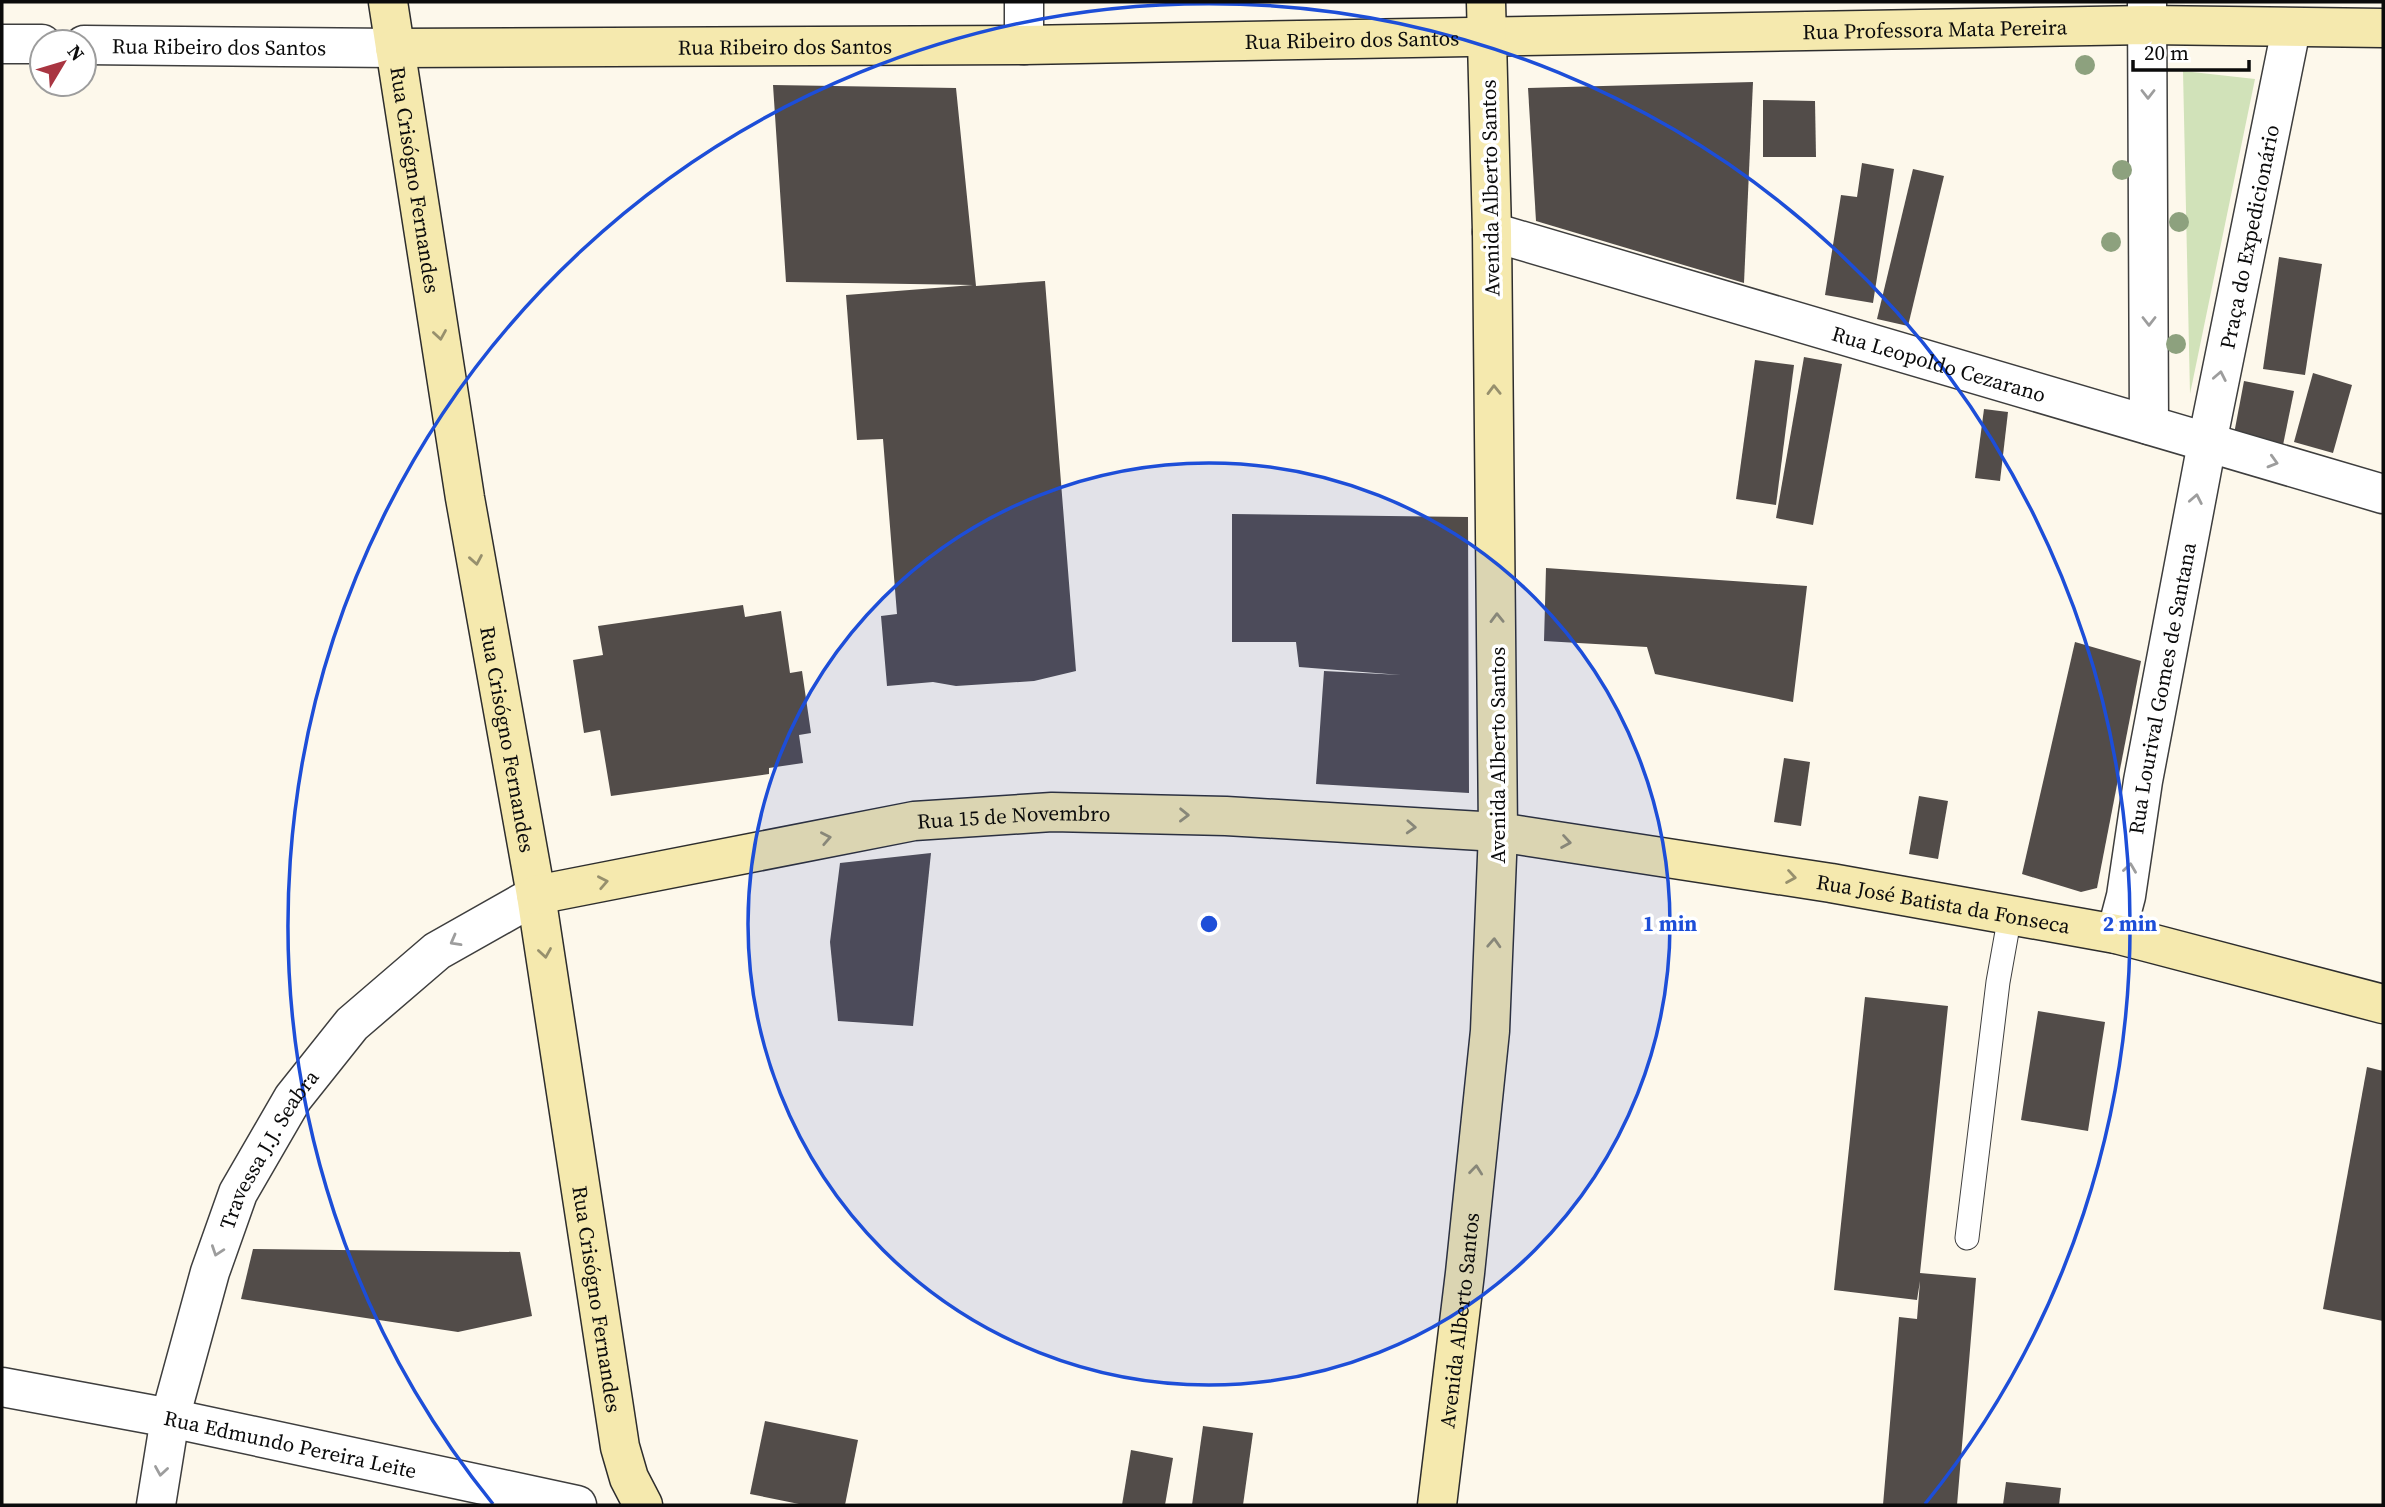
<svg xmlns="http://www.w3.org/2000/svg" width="2385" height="1507" font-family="'Source Serif 4',serif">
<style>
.green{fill:#d1e2b9}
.building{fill:#524c49}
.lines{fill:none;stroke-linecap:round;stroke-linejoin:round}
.lane-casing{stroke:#3e3e3e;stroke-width:25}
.street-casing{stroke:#3e3e3e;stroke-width:41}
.secondary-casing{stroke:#2d2d2d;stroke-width:41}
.lane{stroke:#fff;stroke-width:23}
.street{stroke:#fff;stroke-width:38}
.secondary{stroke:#f5e9ae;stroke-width:38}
.tree{fill:#8da17e}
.oneway{stroke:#9d9d9d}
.oneway2{stroke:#97906d}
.ring{fill:none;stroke:#1d4ed8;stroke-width:3.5}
.labels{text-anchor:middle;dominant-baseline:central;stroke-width:7;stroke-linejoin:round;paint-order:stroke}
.street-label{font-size:21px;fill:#0b0b0b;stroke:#fff}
.centre{fill:#1d4ed8;stroke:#fff;stroke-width:3.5}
.ring-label{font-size:21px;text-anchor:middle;font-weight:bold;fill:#1d4ed8;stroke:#fff;stroke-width:7;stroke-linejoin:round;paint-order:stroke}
</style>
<rect width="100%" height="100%" fill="#fdf8eb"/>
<polygon class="green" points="2183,71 2255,79 2190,394"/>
<g class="building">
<polygon points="1753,82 1744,283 1536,221 1528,88"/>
<polygon points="773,85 956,88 976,286 1045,281 1076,671 1034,681 956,686 933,682 887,686 881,616 897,614 883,439 857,440 846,295 973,285 786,282"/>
<polygon points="1763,100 1815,101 1816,157 1763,157"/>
<polygon points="1862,163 1894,169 1873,303 1825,295 1841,195 1857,197"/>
<polygon points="1913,169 1944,176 1908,326 1877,319"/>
<polygon points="2279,257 2322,264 2305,375 2263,369"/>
<polygon points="1804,357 1842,364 1813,525 1776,518"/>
<polygon points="1755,360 1794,365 1776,505 1736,499"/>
<polygon points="2313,373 2352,385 2333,453 2294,442"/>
<polygon points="2244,381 2294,391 2283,445 2234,434"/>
<polygon points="1984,409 2008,412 2000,481 1975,478"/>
<polygon points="1232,514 1468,517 1469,793 1316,784 1324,671 1401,675 1299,667 1296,642 1232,642"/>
<polygon points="1546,568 1807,586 1793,702 1655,674 1647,647 1544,641"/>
<polygon points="743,605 745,617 781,611 790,673 802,671 811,733 799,735 803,763 769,768 769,774 611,796 600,730 584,733 573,660 603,655 598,626"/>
<polygon points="2075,642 2141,661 2097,888 2081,892 2022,874"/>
<polygon points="1784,758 1810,762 1801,826 1774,822"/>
<polygon points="1919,796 1948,801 1938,859 1909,854"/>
<polygon points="931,853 913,1026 838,1021 830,942 840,863"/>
<polygon points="1865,997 1948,1006 1920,1273 1976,1278 1957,1505 1883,1505 1899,1317 1917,1319 1920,1281 1917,1300 1834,1290"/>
<polygon points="2038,1011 2105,1022 2088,1131 2021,1120"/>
<polygon points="2367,1067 2383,1071 2383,1321 2323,1309"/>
<polygon points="253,1249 520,1252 532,1316 458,1332 241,1299"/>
<polygon points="765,1421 858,1440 845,1505 804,1505 750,1494"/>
<polygon points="1203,1426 1253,1433 1243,1505 1192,1505"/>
<polygon points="1131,1450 1173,1458 1165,1505 1122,1505"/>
<polygon points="2006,1482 2061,1488 2059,1505 2003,1505"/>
</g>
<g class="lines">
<defs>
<polyline id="lane" points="1967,1238 1998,982 2010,915"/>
<g id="street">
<polyline points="1024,2 1024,45"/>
<polyline points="2147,2 2149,425"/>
<polyline points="2,44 42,44"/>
<path id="s1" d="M84 45 395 48"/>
<path id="s2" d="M1492 232 2383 494"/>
<path id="s3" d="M2116 934 2126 896 2143 781 2207 443 2291 29"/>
<path id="s4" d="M2 1387 170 1418 577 1505"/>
<path id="s5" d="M156 1505 170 1418 210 1272 238 1193 293 1098 352 1024 437 951 536 895"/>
</g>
<g id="secondary">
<path id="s6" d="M388 2 465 498 536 895 620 1447 629 1478 643 1505"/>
<path id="s7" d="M395 48 1024 45 2147 25 2383 28"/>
<path id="s8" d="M536 895 914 821 1052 812 1226 816 1498 832 1831 883 2116 934 2383 1004"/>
<path id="s9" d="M1437 1505 1465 1273 1490 1031 1498 832 1492 232 1486 2"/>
</g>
</defs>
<use href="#lane" class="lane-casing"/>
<use href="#street" class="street-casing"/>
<use href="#secondary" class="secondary-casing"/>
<use href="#lane" class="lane"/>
<use href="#street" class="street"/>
<use href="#secondary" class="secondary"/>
</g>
<g class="tree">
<circle cx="2085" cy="65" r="10"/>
<circle cx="2122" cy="170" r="10"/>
<circle cx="2179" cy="222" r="10"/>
<circle cx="2111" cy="242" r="10"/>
<circle cx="2176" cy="344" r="10"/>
</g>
<defs><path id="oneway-chevron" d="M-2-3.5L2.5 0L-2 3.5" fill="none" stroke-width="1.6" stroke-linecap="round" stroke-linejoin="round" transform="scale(1.75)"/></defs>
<g class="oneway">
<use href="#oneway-chevron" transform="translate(2148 94) rotate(90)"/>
<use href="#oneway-chevron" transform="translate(2149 321) rotate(90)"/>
<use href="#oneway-chevron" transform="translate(2220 376) rotate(-79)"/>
<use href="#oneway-chevron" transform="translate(2273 462) rotate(16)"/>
<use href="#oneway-chevron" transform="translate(2196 499) rotate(-79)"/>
<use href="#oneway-chevron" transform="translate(2130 868) rotate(-82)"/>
<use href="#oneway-chevron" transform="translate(455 941) rotate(151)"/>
<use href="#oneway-chevron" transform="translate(217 1251) rotate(109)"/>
<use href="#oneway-chevron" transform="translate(161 1471) rotate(99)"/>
</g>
<g class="oneway2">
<use href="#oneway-chevron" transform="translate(440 335) rotate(81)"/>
<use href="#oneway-chevron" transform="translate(1494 390) rotate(-91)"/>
<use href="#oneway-chevron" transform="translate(476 560) rotate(80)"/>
<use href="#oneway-chevron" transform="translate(1497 618) rotate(-91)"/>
<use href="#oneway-chevron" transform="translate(1184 815) rotate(1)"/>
<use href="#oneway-chevron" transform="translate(1411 827) rotate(3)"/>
<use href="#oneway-chevron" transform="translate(826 838) rotate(-11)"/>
<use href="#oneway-chevron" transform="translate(1566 842) rotate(9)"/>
<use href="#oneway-chevron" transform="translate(1791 877) rotate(9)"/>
<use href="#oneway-chevron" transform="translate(603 882) rotate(-11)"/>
<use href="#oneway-chevron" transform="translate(1494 943) rotate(-87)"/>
<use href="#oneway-chevron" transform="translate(545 953) rotate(81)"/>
<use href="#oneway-chevron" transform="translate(1476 1170) rotate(-84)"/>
</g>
<circle cx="1209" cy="924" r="461" fill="#1d4ed8" fill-opacity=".12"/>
<g class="ring">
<circle cx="1209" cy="924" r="461"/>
<path d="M493 1504A921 921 0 1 1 1925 1504"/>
</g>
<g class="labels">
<g class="street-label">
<text stroke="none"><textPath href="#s7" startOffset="1540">Rua Professora Mata Pereira</textPath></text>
<text stroke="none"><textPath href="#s7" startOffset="957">Rua Ribeiro dos Santos</textPath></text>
<text stroke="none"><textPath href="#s1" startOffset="135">Rua Ribeiro dos Santos</textPath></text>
<text stroke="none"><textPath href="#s7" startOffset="390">Rua Ribeiro dos Santos</textPath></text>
<text stroke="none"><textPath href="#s6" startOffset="180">Rua Crisógno Fernandes</textPath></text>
<text transform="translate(1490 188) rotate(-91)">Avenida Alberto Santos</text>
<text stroke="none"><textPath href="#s3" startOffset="710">Praça do Expedicionário</textPath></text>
<text stroke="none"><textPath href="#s2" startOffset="466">Rua Leopoldo Cezarano</textPath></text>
<text stroke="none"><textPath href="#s3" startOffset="250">Rua Lourival Gomes de Santana</textPath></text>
<text stroke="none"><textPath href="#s6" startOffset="747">Rua Crisógno Fernandes</textPath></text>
<text transform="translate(1497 755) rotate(-90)">Avenida Alberto Santos</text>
<text stroke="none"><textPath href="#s8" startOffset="485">Rua 15 de Novembro</textPath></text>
<text stroke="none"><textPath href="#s8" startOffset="1421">Rua José Batista da Fonseca</textPath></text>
<text stroke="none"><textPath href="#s5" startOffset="376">Travessa J.J. Seabra</textPath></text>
<text stroke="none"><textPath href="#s6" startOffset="1314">Rua Crisógno Fernandes</textPath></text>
<text stroke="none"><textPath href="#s9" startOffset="186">Avenida Alberto Santos</textPath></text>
<text stroke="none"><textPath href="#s4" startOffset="294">Rua Edmundo Pereira Leite</textPath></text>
</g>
</g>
<circle cx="1209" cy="924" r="10" class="centre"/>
<g class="ring-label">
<text x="1670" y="931">1 min</text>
<text x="2130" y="931">2 min</text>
</g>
<rect width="2385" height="1507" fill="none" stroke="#0b0b0b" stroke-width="7"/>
<g transform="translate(63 63) rotate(52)"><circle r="33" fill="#ffffff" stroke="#9d9d9d" stroke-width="2"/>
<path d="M0-5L12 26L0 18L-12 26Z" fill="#a93541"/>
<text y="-10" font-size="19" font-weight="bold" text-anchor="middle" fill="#0b0b0b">N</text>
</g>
<path d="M2133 60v10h116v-10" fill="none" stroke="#0b0b0b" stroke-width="3.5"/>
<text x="2144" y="60" font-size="21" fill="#0b0b0b" stroke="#ffffff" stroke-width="5" paint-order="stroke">20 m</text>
</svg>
